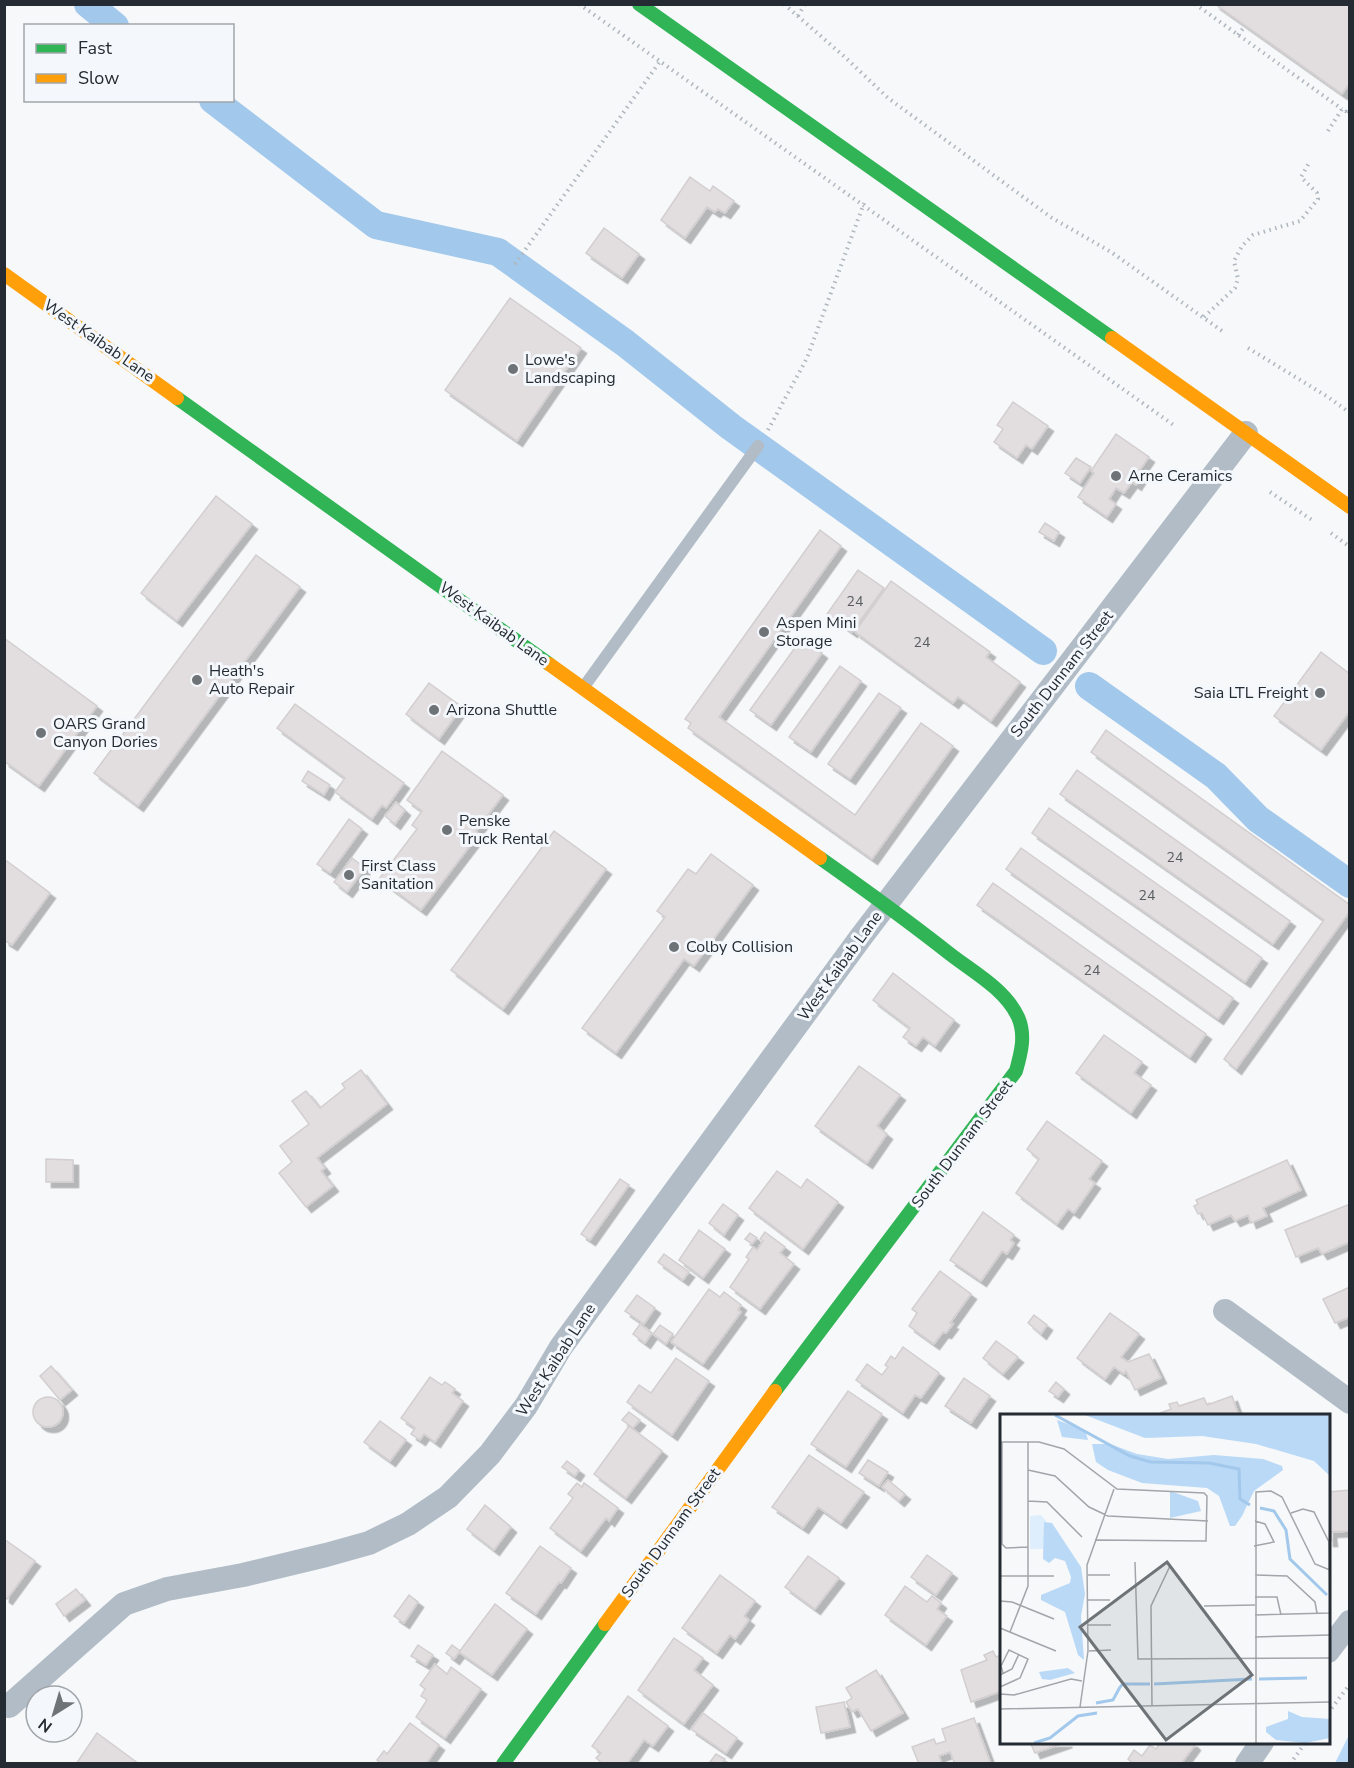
<svg xmlns="http://www.w3.org/2000/svg" width="1354" height="1768" font-family="'Nunito Sans',sans-serif">
<style>
.forest{fill:#bad9f6}
.lines{fill:none;stroke-linecap:round;stroke-linejoin:round}
.canal{stroke:#a2c8ec;stroke-width:28}
.building{fill:#e2ddde;stroke:#d3cecf;stroke-width:1.5;filter:url(#shadow)}
.path{stroke:#afb7be;stroke-width:4;stroke-dasharray:1.5 4.5;stroke-linecap:butt}
.lane{stroke:#b1bcc6;stroke-width:12}
.street{stroke:#b1bcc6;stroke-width:24}
.fast{stroke:#30b455;stroke-width:14}
.slow{stroke:#ff9f0a;stroke-width:14}
.poi-dot{fill:#6e7378;stroke:#f4f8fc;stroke-width:2}
.labels{text-anchor:middle;dominant-baseline:central;stroke-width:6;stroke-linejoin:round;paint-order:stroke}
.number-label{font-size:14px;fill:#585c61}
.street-label{font-size:16px;fill:#242b32;stroke:#f4f8fc}
.poi-label{font-size:16px;fill:#242b32;stroke:#f4f8fc;text-anchor:start}
.inset-river{fill:none;stroke:#a2c8ec;stroke-width:3}
.inset-road{fill:none;stroke:#a2a6aa;stroke-width:1.5}
.view{fill:#6e7378;fill-opacity:0.15;stroke:#6e7378;stroke-width:3}
.inset-edge{fill:none;stroke:#242b32;stroke-width:3}
</style>
<defs>
<filter id="shadow"><feDropShadow dx="5.5" dy="5.5" stdDeviation="0" flood-color="#0004"/></filter>
</defs>
<rect width="100%" height="100%" fill="#f6f8fa"/>
<polygon class="forest" points="1349,1735 1349,1763 1335,1763"/>
<g class="lines">
<g class="canal">
<polyline points="88,4 115,26"/>
<polyline points="213,100 376,225 498,252 625,343 731,427 1043,651"/>
<polyline points="1089,686 1216,776 1258,819 1350,884"/>
</g>
</g>
<g class="building">
<polygon points="1215,4 1350,4 1350,83 1342,94"/>
<polygon points="690,177 710,191 713,186 734,201 725,213 718,209 715,212 707,207 685,238 661,220"/>
<polygon points="604,228 639,254 622,278 586,253"/>
<polygon points="510,298 581,348 517,441 445,390"/>
<polygon points="1013,402 1048,426 1032,449 1026,445 1017,458 994,442 1003,429 997,425"/>
<polygon points="1116,434 1149,457 1137,474 1141,477 1136,485 1132,482 1124,493 1116,488 1109,499 1116,504 1107,517 1078,497 1094,473 1091,471"/>
<polygon points="1076,458 1091,467 1080,483 1065,473"/>
<polygon points="216,496 252,524 177,621 141,593"/>
<polygon points="1045,523 1059,532 1054,541 1039,532"/>
<polygon points="820,530 841,546 719,717 855,815 921,723 953,746 872,859 688,728 691,723 685,719"/>
<polygon points="256,555 300,587 138,806 94,773"/>
<polygon points="858,570 884,588 852,632 827,614"/>
<polygon points="891,581 990,652 986,657 1020,682 991,721 958,697 953,703 855,632"/>
<polygon points="4,638 97,706 39,786 4,761"/>
<polygon points="802,638 822,653 771,725 750,710"/>
<polygon points="1321,652 1350,674 1350,711 1321,750 1274,716"/>
<polygon points="840,666 861,681 811,752 789,737"/>
<polygon points="429,683 462,707 439,739 406,714"/>
<polygon points="879,693 901,708 850,779 828,764"/>
<polygon points="295,704 404,783 386,808 382,805 372,819 335,792 345,778 277,728"/>
<polygon points="1106,730 1350,905 1350,911 1236,1069 1224,1059 1324,920 1091,752"/>
<polygon points="442,751 503,795 476,831 479,834 421,910 379,879 417,829 412,825 422,811 407,800"/>
<polygon points="1077,770 1290,921 1273,944 1060,794"/>
<polygon points="308,771 330,785 324,795 302,781"/>
<polygon points="396,802 405,810 395,824 385,816"/>
<polygon points="1049,808 1262,958 1245,982 1032,833"/>
<polygon points="349,819 362,829 330,873 317,864"/>
<polygon points="554,831 606,869 503,1009 451,970"/>
<polygon points="1021,848 1233,998 1218,1019 1006,869"/>
<polygon points="711,854 753,885 694,966 684,959 616,1053 582,1028 665,917 657,911 688,869 696,874"/>
<polygon points="352,858 365,868 347,892 334,882"/>
<polygon points="4,859 50,893 12,945 4,940"/>
<polygon points="993,883 1206,1034 1190,1057 977,905"/>
<polygon points="893,973 954,1020 935,1046 923,1037 916,1046 903,1037 910,1028 873,1000"/>
<polygon points="1104,1035 1142,1062 1134,1073 1151,1085 1131,1113 1076,1073"/>
<polygon points="859,1066 900,1095 877,1126 887,1134 867,1163 815,1126"/>
<polygon points="361,1070 387,1104 317,1158 325,1168 321,1171 333,1186 306,1207 279,1173 292,1162 280,1146 309,1124 292,1101 306,1091 320,1108 345,1088 342,1084"/>
<polygon points="1047,1121 1102,1161 1089,1179 1095,1183 1074,1213 1068,1209 1057,1224 1016,1193 1039,1159 1027,1149"/>
<polygon points="46,1159 73,1160 73,1182 46,1182"/>
<polygon points="1287,1160 1301,1190 1263,1208 1267,1216 1251,1223 1248,1215 1235,1221 1231,1215 1208,1225 1202,1213 1198,1214 1194,1206 1198,1204 1196,1200"/>
<polygon points="777,1171 801,1188 807,1179 838,1202 803,1249 749,1208"/>
<polygon points="620,1179 629,1185 590,1240 581,1234"/>
<polygon points="723,1204 738,1215 724,1235 709,1223"/>
<polygon points="1350,1204 1350,1242 1322,1254 1318,1248 1296,1257 1285,1230"/>
<polygon points="983,1212 1014,1235 1010,1240 1014,1243 1007,1254 1002,1251 981,1281 950,1260"/>
<polygon points="699,1230 725,1249 703,1278 679,1260"/>
<polygon points="765,1232 785,1247 780,1253 794,1264 760,1309 730,1287 749,1259 746,1257 753,1247 757,1250 763,1241 760,1239"/>
<polygon points="750,1233 757,1238 752,1244 745,1239"/>
<polygon points="664,1254 689,1272 683,1280 658,1262"/>
<polygon points="940,1271 971,1294 950,1323 953,1324 946,1333 943,1332 934,1344 909,1326 917,1313 912,1309"/>
<polygon points="1350,1287 1350,1317 1335,1323 1323,1299"/>
<polygon points="709,1289 720,1297 724,1292 741,1305 738,1310 741,1312 703,1364 671,1342"/>
<polygon points="637,1295 655,1308 644,1324 625,1311"/>
<polygon points="1110,1313 1139,1334 1121,1357 1128,1362 1149,1354 1161,1378 1135,1390 1126,1371 1124,1374 1114,1367 1105,1379 1077,1358"/>
<polygon points="1034,1315 1047,1325 1041,1334 1028,1323"/>
<polygon points="640,1324 652,1333 645,1343 633,1334"/>
<polygon points="660,1325 673,1334 666,1344 653,1334"/>
<polygon points="996,1341 1018,1357 1003,1374 983,1358"/>
<polygon points="903,1347 939,1373 921,1398 915,1395 903,1413 856,1380 867,1364 882,1375 888,1367 885,1365 891,1356 895,1359"/>
<polygon points="676,1358 709,1381 672,1435 627,1402 639,1385 651,1393"/>
<polygon points="51,1366 72,1390 60,1400 40,1376"/>
<polygon points="430,1377 442,1385 445,1382 455,1389 452,1393 463,1401 435,1442 424,1434 420,1440 411,1434 415,1428 401,1418"/>
<polygon points="964,1378 990,1396 971,1423 945,1406"/>
<polygon points="1056,1382 1064,1389 1058,1397 1049,1391"/>
<polygon points="848,1391 882,1414 846,1467 811,1444"/>
<polygon points="1232,1396 1239,1416 1153,1416 1171,1409 1169,1404 1177,1402 1179,1406 1204,1398 1207,1405"/>
<circle cx="48" cy="1412" r="15"/>
<polygon points="629,1412 640,1420 633,1428 622,1420"/>
<polygon points="380,1421 406,1440 390,1461 364,1442"/>
<polygon points="629,1426 662,1451 626,1498 594,1474"/>
<polygon points="809,1455 864,1492 841,1523 818,1507 803,1528 772,1507"/>
<polygon points="868,1460 888,1472 879,1486 859,1473"/>
<polygon points="567,1461 579,1470 575,1476 562,1467"/>
<polygon points="888,1480 905,1494 899,1501 882,1487"/>
<polygon points="577,1483 582,1487 584,1483 618,1508 609,1521 606,1518 581,1551 550,1528 573,1498 568,1494"/>
<polygon points="1350,1490 1350,1531 1331,1532 1332,1541 1328,1541 1328,1492"/>
<polygon points="485,1505 511,1527 494,1550 467,1529"/>
<polygon points="4,1539 35,1561 7,1599 4,1597"/>
<polygon points="540,1546 571,1568 561,1583 559,1582 536,1614 506,1593"/>
<polygon points="927,1555 952,1573 936,1595 911,1577"/>
<polygon points="808,1556 839,1578 815,1609 785,1587"/>
<polygon points="720,1575 755,1601 744,1616 749,1620 735,1639 730,1635 717,1653 682,1628"/>
<polygon points="905,1586 927,1602 932,1596 941,1603 937,1609 947,1616 926,1645 885,1615"/>
<polygon points="76,1589 85,1600 64,1616 56,1604"/>
<polygon points="409,1595 418,1602 404,1623 394,1616"/>
<polygon points="495,1604 527,1629 492,1675 459,1652"/>
<polygon points="674,1638 703,1658 694,1670 713,1685 684,1724 638,1690"/>
<polygon points="418,1645 433,1655 426,1665 411,1656"/>
<polygon points="452,1645 460,1651 454,1659 446,1653"/>
<polygon points="993,1651 996,1657 1002,1655 1002,1691 971,1702 961,1670 987,1660 984,1655"/>
<polygon points="435,1664 447,1674 451,1667 481,1689 445,1738 416,1717 427,1700 421,1696 425,1689 420,1685"/>
<polygon points="876,1670 903,1713 871,1731 858,1709 852,1712 846,1702 852,1698 846,1688"/>
<polygon points="628,1696 668,1726 653,1746 644,1740 627,1764 603,1764 596,1758 601,1753 592,1746"/>
<polygon points="844,1702 850,1727 821,1733 816,1707"/>
<polygon points="703,1713 737,1738 726,1753 691,1729"/>
<polygon points="974,1718 991,1764 955,1764 950,1752 939,1756 942,1764 919,1764 912,1747 934,1739 936,1744 946,1741 942,1729"/>
<polygon points="410,1723 439,1745 426,1764 381,1764 377,1760 384,1751 387,1754"/>
<polygon points="97,1733 139,1764 76,1764"/>
<polygon points="1030,1742 1067,1742 1035,1753"/>
<polygon points="1161,1742 1192,1742 1195,1745 1181,1764 1134,1764 1128,1759 1134,1750 1142,1756 1150,1745 1156,1749"/>
<polygon points="716,1754 725,1759 722,1764 710,1762"/>
</g>
<g class="lines">
<g class="path">
<polyline points="579,4 1175,426"/>
<polyline points="784,4 847,59 888,98 1052,218 1111,252 1225,333"/>
<polyline points="1195,4 1342,109"/>
<polyline points="798,16 805,4"/>
<polyline points="1238,35 1245,26"/>
<polyline points="1346,112 1350,107"/>
<polyline points="1328,131 1342,109 1350,114"/>
<polyline points="515,264 661,60"/>
<polyline points="1204,317 1235,288 1238,279 1234,261 1242,246 1253,235 1300,221 1318,199 1317,193 1301,177 1309,163"/>
<polyline points="1248,348 1328,397 1350,413"/>
<polyline points="768,430 807,358 864,203"/>
<polyline points="1270,492 1312,520"/>
<polyline points="1331,533 1350,547"/>
<polyline points="1328,1713 1350,1684"/>
<polyline points="1290,1764 1306,1742"/>
</g>
<polyline class="lane" points="583,688 758,446"/>
<g class="street">
<polyline points="1225,1311 1350,1402"/>
<polyline points="1328,1651 1350,1622"/>
<polyline points="9,1706 124,1604 167,1589 243,1575 326,1555 369,1543 408,1524 448,1497 490,1454 526,1406 561,1347 861,937 1246,433"/>
<polyline points="1247,1764 1262,1742"/>
</g>
<g class="fast">
<polyline points="639,4 1112,338"/>
<polyline points="177,398 549,664"/>
<path d="M775 1391 1016 1071C1021 1053 1026 1035 1018 1017 1005 989 973 972 950 954 908 921 864 889 820 858"/>
<polyline points="503,1764 605,1624"/>
</g>
<g class="slow">
<polyline points="4,274 177,398"/>
<polyline points="1112,338 1350,507"/>
<polyline points="549,664 820,858"/>
<polyline points="605,1624 775,1391"/>
</g>
</g>
<g class="poi-dot">
<circle cx="513" cy="369" r="6"/>
<circle cx="1116" cy="476" r="6"/>
<circle cx="764" cy="632" r="6"/>
<circle cx="197" cy="680" r="6"/>
<circle cx="1320" cy="693" r="6"/>
<circle cx="434" cy="710" r="6"/>
<circle cx="41" cy="733" r="6"/>
<circle cx="447" cy="830" r="6"/>
<circle cx="349" cy="875" r="6"/>
<circle cx="674" cy="947" r="6"/>
</g>
<g class="labels">
<g class="number-label">
<text x="855" y="601">24</text>
<text x="922" y="642">24</text>
<text x="1175" y="857">24</text>
<text x="1147" y="895">24</text>
<text x="1092" y="970">24</text>
</g>
<g class="street-label">
<text transform="translate(99 341) rotate(35)">West Kaibab Lane</text>
<text transform="translate(494 624) rotate(36)">West Kaibab Lane</text>
<text transform="translate(1062 674) rotate(-52)">South Dunnam Street</text>
<text transform="translate(840 966) rotate(-54)">West Kaibab Lane</text>
<text transform="translate(962 1144) rotate(-53)">South Dunnam Street</text>
<text transform="translate(556 1360) rotate(-57)">West Kaibab Lane</text>
<text transform="translate(671 1533) rotate(-54)">South Dunnam Street</text>
</g>
<g class="poi-label">
<text x="525" y="360">Lowe's<tspan x="525" dy="18">Landscaping</tspan></text>
<text x="1128" y="476">Arne Ceramics</text>
<text x="776" y="623">Aspen Mini<tspan x="776" dy="18">Storage</tspan></text>
<text x="209" y="671">Heath's<tspan x="209" dy="18">Auto Repair</tspan></text>
<text x="1308" y="693" text-anchor="end">Saia LTL Freight</text>
<text x="446" y="710">Arizona Shuttle</text>
<text x="53" y="724">OARS Grand<tspan x="53" dy="18">Canyon Dories</tspan></text>
<text x="459" y="821">Penske<tspan x="459" dy="18">Truck Rental</tspan></text>
<text x="361" y="866">First Class<tspan x="361" dy="18">Sanitation</tspan></text>
<text x="686" y="947">Colby Collision</text>
</g>
</g>
<g transform="translate(1000 1414)">
<rect width="330" height="330" fill="#f6f8fa"/>
<path d="M41 101 46 107V135H30V102Z" fill="#deeefc"/>
<path d="M85 1H330V62L314 47 256 30 202 22 145 24ZM57 6 85 16 88 26 62 23ZM110 30 137 40 168 45 214 41 263 45 282 52 283 56 254 77 242 102 235 112H230L219 82 207 74 142 69 108 56 96 48 92 30ZM170 77 198 87 201 97 170 104ZM44 108 52 109 81 153 85 180 81 202 84 246 78 241 65 198 41 186V181L70 169 71 163 65 147 55 144 49 149 43 145ZM68 254 75 259 50 266 42 265 39 258ZM288 297 302 303 330 305V324L305 329 276 326 266 318V313L288 305Z" fill="#bad9f6"/>
<path class="inset-river" d="M55 1 130 42 151 48 209 49 239 55 240 85 250 91M260 94 274 97 286 116 290 145 327 181M259 265 307 264M154 270 252 265M120 273 123 270H150M96 289 113 286 120 273M34 329 50 324 78 302 97 299"/>
<path class="inset-road" d="M0 28H39L64 35 117 75 204 79 207 82 206 127 95 126M2 28V130L6 134 28 133M28 56 55 62 89 93 108 102 208 107M28 87 47 88 82 123M291 99 303 95 314 98 329 128 330 199M254 132 274 128 265 110 255 107M135 148 138 245 330 244M88 161H110M255 161 287 162 315 188 317 199M0 162H54M255 183H277L281 201M87 186H110M0 187 12 188 54 205M204 192 255 191M255 201 330 199M88 211H111M0 214 56 237M10 218 28 172V28M255 223 330 221M89 237 111 236M0 261 12 255 19 240M0 273 20 264 28 245 9 236 1 252 3 259M0 280 14 281 71 265 82 267M152 292 151 192 170 152M80 293 88 237 87 151 114 75M0 295 330 288M256 329V78L271 77 282 83 315 150 330 156"/>
<path class="view" d="M167 148 252 261 166 326 80 213Z"/>
<rect width="330" height="330" class="inset-edge"/>
</g>
<rect width="1354" height="1768" fill="none" stroke="#242b32" stroke-width="12"/>
<rect x="24" y="24" width="210" height="78" fill="#f4f8fc" stroke="#a1a6ab" stroke-width="1.5"/>
<rect x="36" y="44" width="30" height="9" fill="#30b455" stroke="#a1a6ab" stroke-width="1.5"/>
<text x="78" y="54" font-size="18" fill="#242b32">Fast</text>
<rect x="36" y="74" width="30" height="9" fill="#ff9f0a" stroke="#a1a6ab" stroke-width="1.5"/>
<text x="78" y="84" font-size="18" fill="#242b32">Slow</text>
<g transform="translate(54 1714) rotate(217)"><circle r="28" fill="#f4f8fc" stroke="#a1a6ab" stroke-width="1.5"/>
<path d="M0-4.5L10 22L0 15L-10 22Z" fill="#6e7378"/>
<text y="-9" font-size="16" font-weight="bold" text-anchor="middle" fill="#242b32">N</text>
</g>
</svg>
